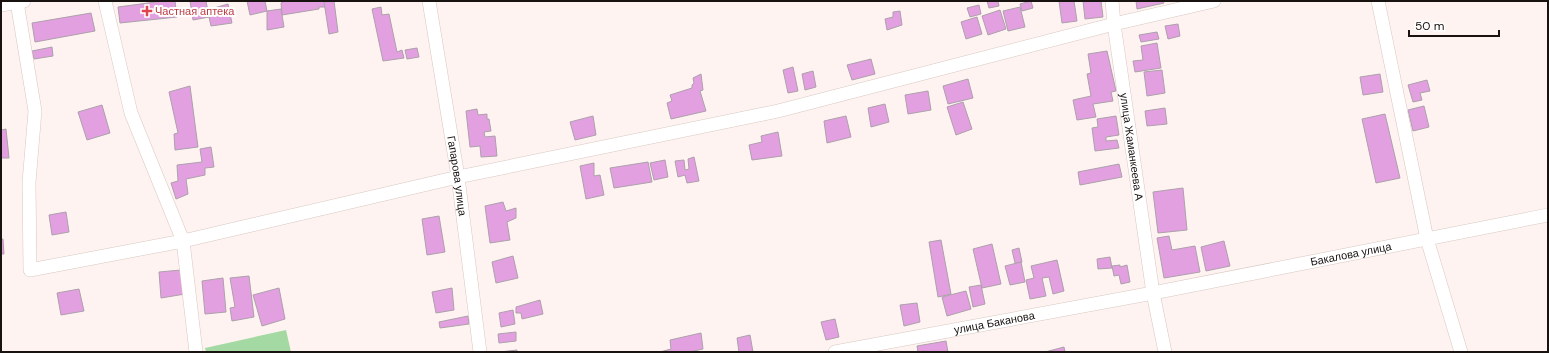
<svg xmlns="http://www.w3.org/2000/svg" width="1549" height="353" font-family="'DM Sans',sans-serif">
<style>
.green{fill:#a5d9a3}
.building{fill:#e3a0e0;stroke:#aca0ab}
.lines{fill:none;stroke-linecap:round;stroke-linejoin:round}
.street-casing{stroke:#d8c8c2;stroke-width:14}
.street{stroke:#fff;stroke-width:13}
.health-dot{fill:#e0444e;stroke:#fff;stroke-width:1.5}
.labels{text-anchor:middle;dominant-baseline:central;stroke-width:4;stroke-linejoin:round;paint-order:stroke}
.health-label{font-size:11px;fill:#be3a42;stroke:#fff;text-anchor:start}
.street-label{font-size:11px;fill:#181210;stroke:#fff}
</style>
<rect width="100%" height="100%" fill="#fef3f0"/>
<polygon class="green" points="286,330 291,352 206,352 205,348"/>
<g class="building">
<polygon points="163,1 175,1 177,17 120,23 118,7"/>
<polygon points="190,1 206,1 209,17 193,20"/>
<polygon points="247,1 265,1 267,11 250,15"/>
<polygon points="283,1 325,1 326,7 319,7 319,9 282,15 281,3 283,2"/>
<polygon points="334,1 338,32 329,34 324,2"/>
<polygon points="987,1 998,1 999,6 989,8"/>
<polygon points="1031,1 1033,8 1022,11 1020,4"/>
<polygon points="1059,1 1074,1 1077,21 1062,23"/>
<polygon points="1083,1 1101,1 1103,17 1085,19"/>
<polygon points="1136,1 1163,1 1164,3 1137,9"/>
<polygon points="228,4 232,23 211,26 209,17 216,16 214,8"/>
<polygon points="979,5 981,14 970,17 967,8"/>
<polygon points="381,7 382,15 389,14 397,52 402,50 404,58 383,61 372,9"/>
<polygon points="1020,7 1025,27 1008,31 1003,11"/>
<polygon points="281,9 284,27 267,30 267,11"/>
<polygon points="1000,10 1006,29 988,35 982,16"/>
<polygon points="900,11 902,25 887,30 885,19 893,17 893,12"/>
<polygon points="91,13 95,31 35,42 32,23"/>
<polygon points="977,17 982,34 966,39 961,22"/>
<polygon points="1178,24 1180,36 1168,39 1165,26"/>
<polygon points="1157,32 1159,39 1141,42 1139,35"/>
<polygon points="1157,43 1161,68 1135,72 1133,61 1143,60 1141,46"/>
<polygon points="52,47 53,56 34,59 32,51"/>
<polygon points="417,48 419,57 407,59 405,50"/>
<polygon points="1107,51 1116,91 1111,92 1113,101 1093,104 1096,117 1077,120 1073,100 1091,96 1087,74 1091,73 1088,54"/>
<polygon points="871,59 875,74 852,80 847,65"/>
<polygon points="793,67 798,91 788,93 783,70"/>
<polygon points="1162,70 1165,93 1147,96 1144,72"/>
<polygon points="813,71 816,87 805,90 802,74"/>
<polygon points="701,74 703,90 700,91 706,111 671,119 667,103 672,101 670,95 692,88 692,85 694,83 693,78"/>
<polygon points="1380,74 1383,92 1363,95 1360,77"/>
<polygon points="968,79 973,98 948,104 943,86"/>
<polygon points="1427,80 1430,91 1420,93 1422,100 1413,102 1408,85"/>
<polygon points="190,86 198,147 175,150 174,134 178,133 169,92"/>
<polygon points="928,91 931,110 908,114 905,95"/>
<polygon points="963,102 972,129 956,135 947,107"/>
<polygon points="885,104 889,122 871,127 868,108"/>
<polygon points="102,105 110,133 87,140 78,112"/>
<polygon points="1424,106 1429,127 1413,131 1408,110"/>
<polygon points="1165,108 1167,124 1147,126 1145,111"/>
<polygon points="477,109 478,115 487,114 487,119 489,119 491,131 484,132 485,137 495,136 497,156 481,157 480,146 470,147 466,111"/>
<polygon points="1385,114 1400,178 1376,183 1362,119"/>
<polygon points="593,116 596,135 575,140 570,122"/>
<polygon points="846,116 851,137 827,143 824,121"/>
<polygon points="1116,116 1119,135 1106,137 1106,141 1117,140 1119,148 1095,151 1092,128 1098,127 1097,119"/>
<polygon points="6,129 9,158 1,158 1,130"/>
<polygon points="778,132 782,156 752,160 749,145 762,142 761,136"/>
<polygon points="211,147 214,167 205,168 205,175 186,179 188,194 176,199 171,183 178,181 177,165 202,162 200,149"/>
<polygon points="694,157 699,181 687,183 685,175 678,177 675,161 684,160 685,170 689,169 688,159"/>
<polygon points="665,160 668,177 654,180 650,163"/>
<polygon points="648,162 652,182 614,188 610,168"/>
<polygon points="594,163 594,176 600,175 604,195 586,199 580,166"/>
<polygon points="1119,164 1122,177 1080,185 1078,172"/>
<polygon points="1183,188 1187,230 1158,233 1153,192"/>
<polygon points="503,202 506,211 516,208 516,218 507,222 510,240 490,243 485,206"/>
<polygon points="66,212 69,232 52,235 49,215"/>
<polygon points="439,216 445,252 427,255 422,219"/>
<polygon points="1169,236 1172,250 1195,246 1200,272 1164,278 1157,238"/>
<polygon points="1,239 3,239 4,254 1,254"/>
<polygon points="941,240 951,294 938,297 929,242"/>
<polygon points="1224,241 1230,266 1206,271 1201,247"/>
<polygon points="992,244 1001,284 982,288 973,249"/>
<polygon points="1019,248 1022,262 1015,263 1012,250"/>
<polygon points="513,256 518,278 496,283 492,262"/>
<polygon points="1110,257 1112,268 1098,269 1097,259"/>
<polygon points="1057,260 1064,291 1053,294 1049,277 1042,278 1046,296 1030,299 1026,280 1034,278 1031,266"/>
<polygon points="1021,262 1025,282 1010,285 1005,266"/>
<polygon points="1120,265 1120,267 1127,265 1130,282 1121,284 1119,275 1114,276 1112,266"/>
<polygon points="181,270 185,294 161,298 159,272"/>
<polygon points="249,276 254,317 232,321 230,308 235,307 230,278"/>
<polygon points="223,278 226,312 205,314 202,281"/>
<polygon points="981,285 985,304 973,307 969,287"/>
<polygon points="279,288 285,319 262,326 253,295"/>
<polygon points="452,288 454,310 436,313 432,292"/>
<polygon points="79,289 84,311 61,315 57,293"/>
<polygon points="966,291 971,309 947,316 942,297"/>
<polygon points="540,300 543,314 522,319 521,313 516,313 516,307"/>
<polygon points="917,303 920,322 904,326 900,305"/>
<polygon points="513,310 515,324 501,327 499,313"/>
<polygon points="468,316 469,324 440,328 439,322"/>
<polygon points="835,319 839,337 826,340 821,322"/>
<polygon points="516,332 516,341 499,343 498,334"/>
<polygon points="701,333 703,349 689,352 660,352 671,349 670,340"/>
<polygon points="750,335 753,352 739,352 737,338"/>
<polygon points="946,341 948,352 918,352 917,346"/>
<polygon points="1064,347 1065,352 1045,352"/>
<polygon points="517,350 517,352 500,352"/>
</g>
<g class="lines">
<defs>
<g id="street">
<polyline points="105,1 131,113 183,241 196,352"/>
<path id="s1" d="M429 1 458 177 480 352"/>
<path id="s2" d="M1112 1 1114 24 1153 293 1165 352"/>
<polyline points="1378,1 1427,239 1461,352"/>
<polyline points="17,2 35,111 29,182 30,270 183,241 458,177 778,111 1114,24 1214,1"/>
<polyline points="1,5 24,1"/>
<path id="s3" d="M835 352 1153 293 1548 215"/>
</g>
</defs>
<use href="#street" class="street-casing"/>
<use href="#street" class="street"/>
</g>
<path class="health-dot" d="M145 5h4v4h4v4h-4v4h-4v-4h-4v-4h4z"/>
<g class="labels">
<g class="health-label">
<text x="155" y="11">Частная аптека</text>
</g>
<g class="street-label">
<text stroke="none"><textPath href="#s2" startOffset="147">улица Жаманкеева А</textPath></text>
<text stroke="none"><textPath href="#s1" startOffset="177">Гапарова улица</textPath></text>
<text stroke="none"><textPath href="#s3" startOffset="525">Бакалова улица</textPath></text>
<text stroke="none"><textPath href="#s3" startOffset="162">улица Баканова</textPath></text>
</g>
</g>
<rect width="1549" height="353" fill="none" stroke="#181210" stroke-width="4"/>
<path d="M1409 30v6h90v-6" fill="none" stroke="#181210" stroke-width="2"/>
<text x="1415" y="30" font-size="12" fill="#181210" stroke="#ffffff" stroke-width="3" paint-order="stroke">50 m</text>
</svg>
